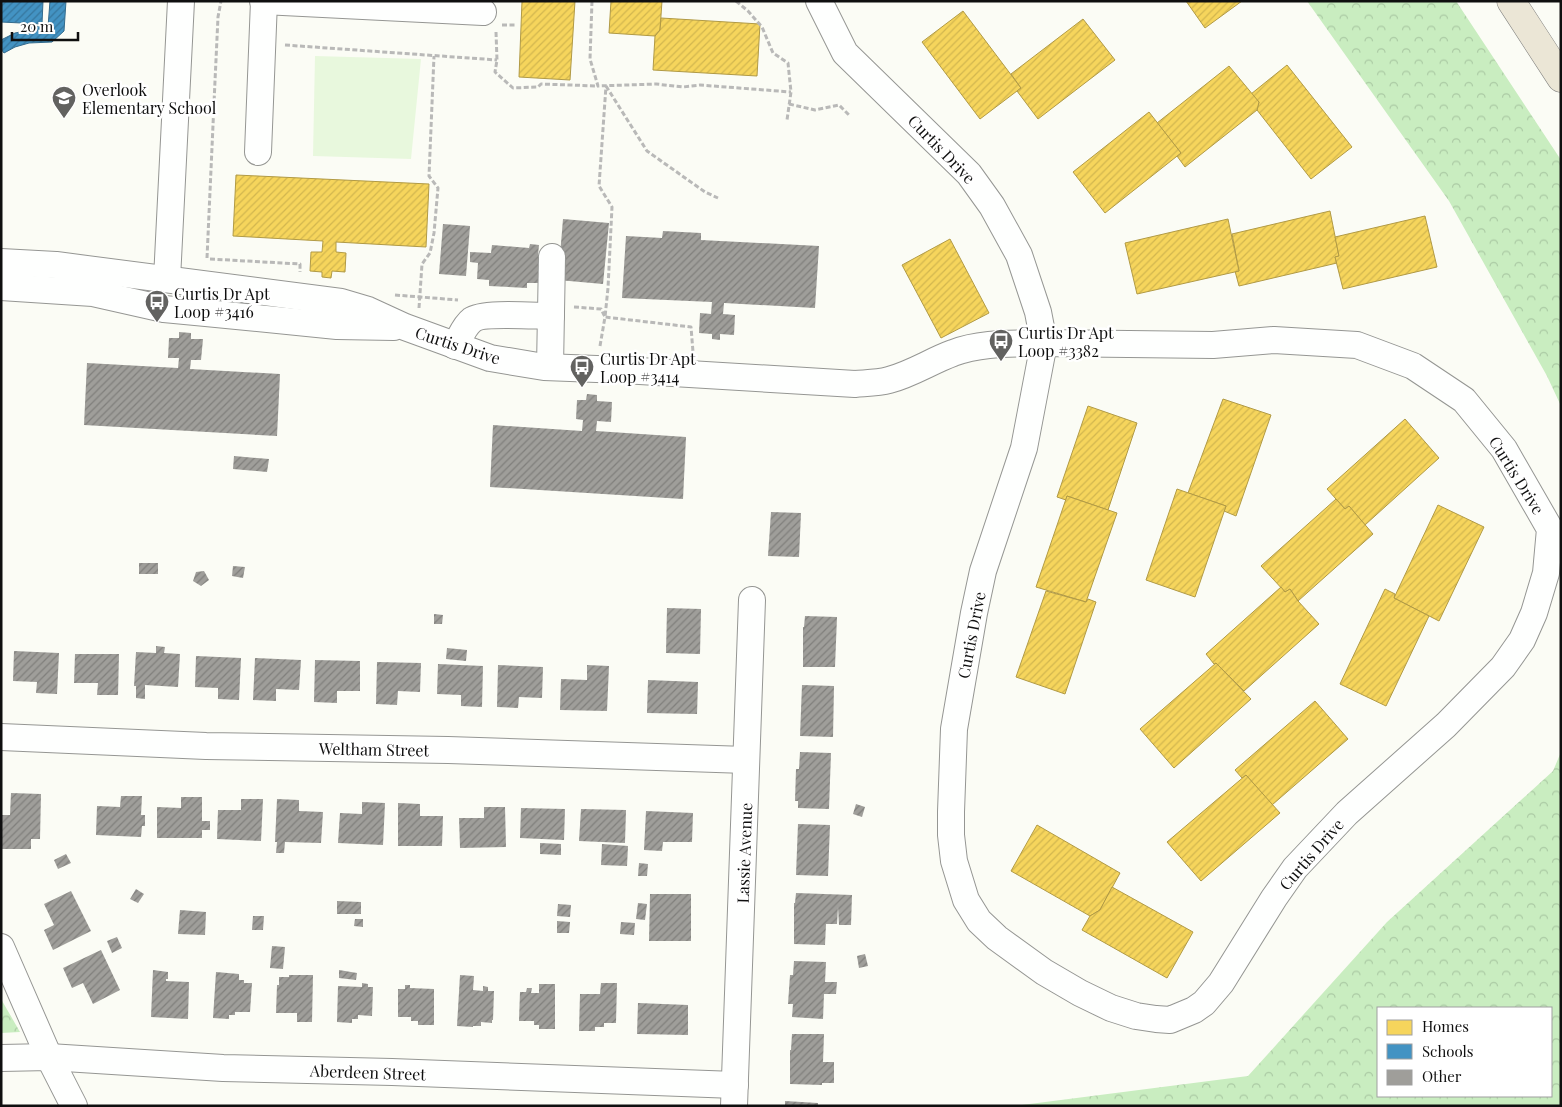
<svg xmlns="http://www.w3.org/2000/svg" width="1562" height="1107" font-family="'Playfair Display',serif">
<style>
.forest{fill:url(#forest-crowns);fill-rule:evenodd}
.pitch{fill:#e8f8dd}
.homes{fill:url(#homes-hatch);stroke:#b19a45}
.schools{fill:url(#schools-hatch);stroke:#336b8d}
.building{fill:url(#building-hatch)}
.lines{fill:none;stroke-linecap:round;stroke-linejoin:round}
.minor-casing{stroke:#959693;stroke-width:28}
.highway-casing{stroke:#838380;stroke-width:29}
.path{stroke:#b9b9b8;stroke-width:3;stroke-dasharray:5 2.5;stroke-linecap:butt}
.minor{stroke:#fefffe;stroke-width:26}
.highway{stroke:#ebe6d6;stroke-width:28}
.labels{text-anchor:middle;dominant-baseline:central;stroke-width:5;stroke-linejoin:round;paint-order:stroke}
.poi-label{font-size:16px;fill:#0f0f0f;stroke:#fff;text-anchor:start}
.street-label{font-size:16px;fill:#0f0f0f;stroke:#fff}
</style>
<defs>
<pattern id="forest-crowns" width="20" height="18" patternUnits="userSpaceOnUse" patternTransform="scale(1.25)"><rect width="20" height="18" fill="#c9edc0"/><path d="M2 6a3 3 0 1 1 6 0M12 15a3 3 0 1 1 6 0" fill="none" stroke="#abcaa4"/></pattern>
<pattern id="homes-hatch" width="6" height="6" patternUnits="userSpaceOnUse" patternTransform="scale(1.25)"><rect width="6" height="6" fill="#f6d55c"/><path d="M-1 1l2-2M0 6l6-6M5 7l2-2" fill="none" stroke="#d2b64f"/></pattern>
<pattern id="schools-hatch" width="6" height="6" patternUnits="userSpaceOnUse" patternTransform="scale(1.25)"><rect width="6" height="6" fill="#4393c3"/><path d="M-1 1l2-2M0 6l6-6M5 7l2-2" fill="none" stroke="#36769d"/></pattern>
<pattern id="building-hatch" width="6" height="6" patternUnits="userSpaceOnUse" patternTransform="scale(1.25)"><rect width="6" height="6" fill="#9f9e9a"/><path d="M-1 1l2-2M0 6l6-6M5 7l2-2" fill="none" stroke="#807f7c"/></pattern>
</defs>
<rect width="100%" height="100%" fill="#fbfcf5"/>
<g class="forest">
<polygon points="1307,1 1456,1 1561,160 1561,406 1547,376 1449,201"/>
<path d="M1561 752V1106H1014L1248 1076 1387 922 1553 771ZM1378 1008H1551V1096H1378Z"/>
<polygon points="1,999 20,1032 1,1033"/>
</g>
<polygon class="pitch" points="315,56 421,59 411,159 313,156"/>
<g class="homes">
<polygon points="522,1 575,1 570,80 519,77"/>
<polygon points="611,1 662,1 660,30 655,36 609,33"/>
<polygon points="1186,1 1242,1 1205,28"/>
<polygon points="963,11 1021,88 980,119 922,42"/>
<polygon points="661,18 760,24 757,76 653,70 655,36 660,30"/>
<polygon points="1083,19 1115,60 1038,119 1017,91 1021,88 1011,74"/>
<polygon points="1287,65 1352,147 1311,179 1257,110 1259,102 1251,94"/>
<polygon points="1229,66 1259,102 1257,110 1185,167 1177,156 1181,153 1157,123"/>
<polygon points="1149,112 1181,153 1105,213 1073,172"/>
<polygon points="236,175 429,184 426,247 336,242 336,252 346,253 345,272 332,271 331,278 322,277 322,272 310,271 311,252 322,252 323,241 233,236"/>
<polygon points="1330,211 1339,256 1335,257 1337,263 1239,286 1235,271 1239,271 1232,234"/>
<polygon points="1425,216 1437,267 1343,289 1335,257 1339,256 1335,237"/>
<polygon points="1228,219 1239,271 1137,294 1125,243"/>
<polygon points="950,239 989,313 941,338 902,265"/>
<polygon points="1223,399 1271,415 1236,516 1224,511 1226,506 1188,493"/>
<polygon points="1088,406 1137,423 1108,510 1067,496 1066,500 1057,497"/>
<polygon points="1405,419 1439,458 1365,525 1349,506 1345,509 1327,489"/>
<polygon points="1177,489 1226,506 1195,597 1146,580"/>
<polygon points="1067,496 1117,513 1086,602 1036,587"/>
<polygon points="1336,499 1345,509 1349,506 1373,534 1298,601 1290,589 1285,592 1261,566"/>
<polygon points="1438,505 1484,527 1439,621 1394,598"/>
<polygon points="1281,587 1285,592 1290,589 1298,601 1319,624 1244,691 1216,663 1214,664 1206,654"/>
<polygon points="1385,589 1395,594 1394,598 1429,616 1386,706 1340,684"/>
<polygon points="1046,591 1086,602 1088,599 1096,602 1065,694 1016,677"/>
<polygon points="1216,663 1251,699 1174,768 1140,729"/>
<polygon points="1315,701 1348,739 1272,805 1246,775 1242,778 1235,770"/>
<polygon points="1246,775 1280,813 1201,881 1167,842"/>
<polygon points="1037,825 1120,873 1100,910 1090,916 1011,871"/>
<polygon points="1112,887 1193,932 1167,978 1082,930 1090,916 1100,910"/>
</g>
<g class="schools">
<polygon points="1,1 43,1 42,24 1,22"/>
<polygon points="50,1 66,1 64,31 52,42 29,43 15,47 4,53 1,49 1,40 15,33 31,30 31,26 48,27"/>
</g>
<g class="building">
<polygon points="563,219 609,223 603,284 558,280"/>
<polygon points="443,224 470,226 466,276 439,274"/>
<polygon points="663,231 701,233 701,240 819,246 815,308 724,303 723,314 735,315 734,335 720,334 720,340 712,339 712,334 699,333 700,313 711,314 712,302 622,298 626,236 662,238"/>
<polygon points="530,244 539,245 538,255 540,255 539,283 527,283 527,288 489,286 489,280 477,279 478,263 470,262 470,252 491,253 492,245 529,248"/>
<polygon points="179,332 191,333 191,339 203,339 201,360 191,360 190,369 280,374 277,436 84,425 87,363 178,368 179,358 168,358 169,338 179,338"/>
<polygon points="587,394 597,395 597,401 612,402 611,422 597,421 596,431 686,437 683,499 490,487 493,425 582,431 583,420 576,419 577,400 586,400"/>
<polygon points="234,456 269,459 267,472 233,469"/>
<polygon points="771,512 801,513 799,557 768,556"/>
<rect x="139" y="563" width="19" height="11"/>
<polygon points="233,566 245,567 243,578 232,576"/>
<polygon points="204,571 209,580 201,586 193,581 196,572"/>
<polygon points="667,608 701,609 700,654 666,653"/>
<polygon points="434,614 443,615 442,624 434,624"/>
<polygon points="805,616 837,617 835,667 803,667 803,627 804,627"/>
<polygon points="156,646 165,647 164,653 180,654 178,687 145,685 145,699 136,698 136,686 134,686 136,652 156,653"/>
<polygon points="447,648 467,650 466,661 446,659"/>
<polygon points="14,651 59,653 57,694 36,693 37,682 13,681"/>
<polygon points="75,654 119,654 118,695 97,695 98,683 74,683"/>
<polygon points="196,656 241,658 239,700 218,699 218,688 195,687"/>
<polygon points="255,658 301,660 299,690 276,689 276,701 253,700"/>
<polygon points="315,660 360,661 360,691 337,691 337,703 314,702"/>
<polygon points="377,662 421,663 420,692 398,691 397,705 376,704"/>
<polygon points="438,664 483,666 482,707 461,706 461,695 437,694"/>
<polygon points="498,665 543,667 542,698 519,697 518,708 497,707"/>
<polygon points="587,665 609,666 607,711 560,710 561,679 587,680"/>
<polygon points="648,680 698,682 697,714 647,713"/>
<polygon points="802,685 834,686 833,737 800,736"/>
<polygon points="800,752 831,753 829,809 798,808 798,801 795,801 796,769 799,769"/>
<polygon points="11,793 41,794 40,839 31,839 31,849 1,849 1,815 10,815"/>
<polygon points="121,796 142,796 141,815 145,815 145,826 142,826 141,837 96,835 97,806 120,807"/>
<polygon points="181,797 202,797 202,821 210,821 210,830 202,830 202,838 157,838 157,807 181,808"/>
<polygon points="241,799 263,799 261,841 217,839 218,810 241,810"/>
<polygon points="277,799 299,800 299,811 323,812 321,843 285,842 284,853 276,853 277,842 275,842"/>
<polygon points="362,802 385,803 383,845 338,843 340,813 362,814"/>
<polygon points="398,803 420,804 420,816 443,816 442,846 398,846"/>
<polygon points="856,804 865,807 862,817 853,814"/>
<polygon points="484,807 505,807 506,847 460,848 459,818 484,818"/>
<polygon points="521,808 565,809 564,840 520,838"/>
<polygon points="581,809 626,810 625,843 579,841"/>
<polygon points="646,811 693,813 692,842 663,842 662,851 644,850"/>
<polygon points="798,824 830,825 828,876 796,875"/>
<polygon points="540,843 561,844 561,855 540,854"/>
<polygon points="602,844 628,846 627,866 601,865"/>
<polygon points="66,854 71,863 58,869 54,860"/>
<polygon points="639,863 648,864 647,876 638,876"/>
<polygon points="136,889 144,894 138,903 130,899"/>
<polygon points="71,891 91,931 53,950 44,930 54,925 44,904"/>
<polygon points="796,893 852,895 851,925 839,925 838,907 837,924 826,924 825,945 794,944 794,903 795,903"/>
<polygon points="650,894 691,894 691,941 649,941"/>
<polygon points="337,901 361,902 361,914 337,914"/>
<polygon points="638,903 647,904 645,920 636,919"/>
<polygon points="558,904 571,905 570,917 557,916"/>
<polygon points="180,910 206,912 205,935 178,934"/>
<polygon points="253,916 264,916 263,930 252,930"/>
<polygon points="355,919 363,919 363,927 354,926"/>
<polygon points="557,921 570,922 569,933 557,933"/>
<polygon points="621,922 635,923 634,935 620,934"/>
<polygon points="117,937 122,948 112,953 107,941"/>
<polygon points="272,946 285,947 283,969 270,968"/>
<polygon points="101,950 120,990 93,1004 83,983 72,988 63,968"/>
<polygon points="865,954 868,966 859,968 857,956"/>
<polygon points="794,961 826,962 825,982 837,982 836,994 824,994 823,1019 792,1017 793,1004 788,1004 790,975 793,975"/>
<polygon points="153,970 168,972 168,979 166,979 166,981 189,982 188,1019 151,1017"/>
<polygon points="339,970 357,973 356,980 339,978"/>
<polygon points="216,972 239,974 239,980 244,980 244,983 252,983 250,1012 235,1012 235,1015 229,1015 229,1019 213,1018"/>
<polygon points="289,975 313,975 312,1022 297,1022 297,1013 276,1013 277,985 279,985 279,977 289,977"/>
<polygon points="460,975 474,976 473,990 483,991 483,986 488,987 488,991 494,991 493,1020 492,1020 492,1023 481,1022 481,1026 473,1026 473,1027 457,1026"/>
<polygon points="362,983 368,984 368,987 373,987 372,1016 358,1015 358,1019 352,1019 352,1023 337,1022 338,986 362,987"/>
<polygon points="601,983 617,983 616,1023 604,1023 604,1027 595,1027 595,1031 579,1031 580,994 600,994"/>
<polygon points="539,984 555,984 555,1029 539,1029 539,1025 534,1025 534,1021 519,1021 520,992 526,992 527,988 532,988 531,993 539,993"/>
<polygon points="405,985 410,985 410,988 434,989 434,1025 418,1025 418,1021 411,1021 411,1017 398,1017 398,989 405,989"/>
<polygon points="638,1003 688,1005 688,1035 637,1034"/>
<polygon points="792,1034 824,1034 823,1062 834,1062 834,1083 822,1083 822,1085 790,1084 790,1050 791,1050"/>
<polygon points="785,1101 818,1103 818,1106 785,1106"/>
</g>
<g class="lines">
<defs>
<g id="minor">
<polyline points="263,1 483,12"/>
<polyline points="258,152 264,1"/>
<path d="M1 262 56 265 341 302 368 310 405 327 490 358 544 367 623 370 855 384C866 383 878 383 889 380 912 374 931 361 953 353 981 342 1014 344 1044 343L1038 312 1019 255 992 206 969 174 845 53 819 1"/>
<polyline points="167,279 181,1"/>
<polyline points="1,287 93,293 164,309 206,313 337,326 394,327"/>
<polygon points="1274,340 1357,345 1413,366 1464,400 1504,449 1550,529 1546,573 1534,613 1522,640 1503,667 1446,725 1347,813 1295,868 1274,898 1221,983 1204,1003 1194,1010 1170,1020 1156,1019 1136,1016 1111,1008 1080,993 1044,972 997,938 979,921 966,900 954,861 951,835 951,812 954,729 974,613 983,571 1024,448 1044,343 1213,345"/>
<path d="M455 346C460 338 464 326 472 320 482 312 535 316 551 316"/>
<polyline points="550,367 552,257"/>
<polyline points="1,737 206,746 448,750 746,760"/>
<polyline points="1,947 49,1057 74,1106"/>
<polyline points="1,1058 49,1057 223,1068 392,1072 735,1085"/>
<polyline points="734,1106 752,600"/>
</g>
<polyline id="highway" points="1511,1 1561,78"/>
</defs>
<use href="#minor" class="minor-casing"/>
<use href="#highway" class="highway-casing"/>
<g class="path">
<polyline points="592,1 590,59 598,86 656,84 683,87 700,85 791,92"/>
<polyline points="736,1 748,11 762,27 773,53 788,63 791,92 787,120"/>
<polyline points="502,25 515,25"/>
<polyline points="496,32 497,60 495,72 513,88 538,87 541,84 598,86"/>
<polyline points="285,45 497,60"/>
<polyline points="606,86 647,151 705,192 718,198"/>
<polyline points="789,104 815,110 839,105 849,115"/>
<polyline points="207,258 215,81 218,17 221,1"/>
<polyline points="210,259 300,264 300,272"/>
<polyline points="395,295 458,300"/>
<polyline points="574,307 601,309 605,317 608,288 612,207 599,186 606,86"/>
<polyline points="419,308 422,264 430,253 434,233 438,188 429,176 434,56"/>
<polyline points="600,346 605,317 691,327 693,352"/>
</g>
<use href="#minor" class="minor"/>
<use href="#highway" class="highway"/>
</g>
<defs>
<symbol id="school-pin" viewBox="-11 -11 22 30"><path d="M0 17L-7.5 6A9.5 9.5 0 1 1 7.5 6Z" fill="#626260" stroke="#fff"/><path d="M0-5L7-2L0 1L-7-2ZM-4 1L0 2.5L4 1V4Q0 6-4 4Z" fill="#fff"/></symbol>
<symbol id="bus-pin" viewBox="-11 -11 22 30"><path d="M0 17L-7.5 6A9.5 9.5 0 1 1 7.5 6Z" fill="#626260" stroke="#fff"/><path d="M-5-6H5V4H4V6H2V4H-2V6H-4V4H-5ZM-3.5-4V0h7V-4ZM-3.5 1.2v1.5H-2V1.2ZM2 1.2v1.5H3.5V1.2Z" fill="#fff"/></symbol>
</defs>
<g fill-rule="evenodd">
<use href="#school-pin" x="50" y="84" width="28" height="38"/>
<use href="#bus-pin" x="143" y="288" width="28" height="38"/>
<use href="#bus-pin" x="987" y="327" width="28" height="38"/>
<use href="#bus-pin" x="568" y="353" width="28" height="38"/>
</g>
<g class="labels">
<g class="poi-label">
<text x="82" y="89">Overlook<tspan x="82" dy="18">Elementary School</tspan></text>
<text x="174" y="293">Curtis Dr Apt<tspan x="174" dy="18">Loop #3416</tspan></text>
<text x="1018" y="332">Curtis Dr Apt<tspan x="1018" dy="18">Loop #3382</tspan></text>
<text x="600" y="358">Curtis Dr Apt<tspan x="600" dy="18">Loop #3414</tspan></text>
</g>
<g class="street-label">
<text transform="translate(942 149) rotate(46)">Curtis Drive</text>
<text transform="translate(458 345) rotate(18)">Curtis Drive</text>
<text transform="translate(1517 475) rotate(58)">Curtis Drive</text>
<text transform="translate(971 635) rotate(-79)">Curtis Drive</text>
<text transform="translate(374 749) rotate(1)">Weltham Street</text>
<text transform="translate(744 853) rotate(-88)">Lassie Avenue</text>
<text transform="translate(1311 854) rotate(-49)">Curtis Drive</text>
<text transform="translate(368 1072) rotate(2)">Aberdeen Street</text>
</g>
</g>
<rect width="1562" height="1107" fill="none" stroke="#0f0f0f" stroke-width="5"/>
<rect x="1377" y="1007" width="175" height="90" fill="#ffffff" stroke="#9f9f9f"/>
<rect x="1387" y="1020" width="25" height="15" fill="#f6d55c" stroke="#9f9f9f"/>
<text x="1422" y="1032" font-size="15" fill="#0f0f0f">Homes</text>
<rect x="1387" y="1044" width="25" height="15" fill="#4393c3" stroke="#9f9f9f"/>
<text x="1422" y="1057" font-size="15" fill="#0f0f0f">Schools</text>
<rect x="1387" y="1070" width="25" height="15" fill="#9f9e9a" stroke="#9f9f9f"/>
<text x="1422" y="1082" font-size="15" fill="#0f0f0f">Other</text>
<path d="M12 32v8h66v-8" fill="none" stroke="#0f0f0f" stroke-width="2.5"/>
<text x="20" y="32" font-size="15" fill="#0f0f0f" stroke="#ffffff" stroke-width="4" paint-order="stroke">20 m</text>
</svg>
